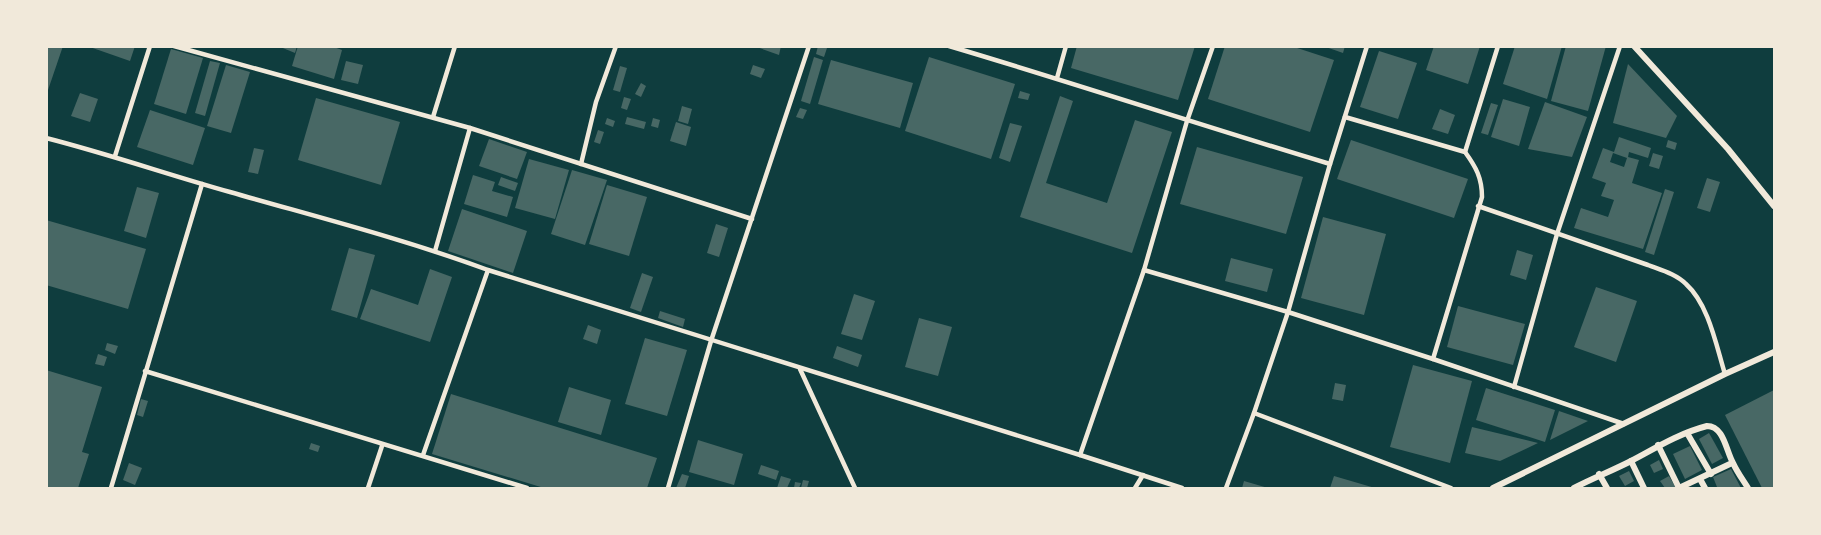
<svg xmlns="http://www.w3.org/2000/svg" width="1821" height="535" font-family="'Asap Condensed',sans-serif">
<style>
.building{fill:#486865;fill-rule:evenodd}
.lines{fill:none;stroke-linecap:round;stroke-linejoin:round}
.service{stroke:#f1e9da;stroke-width:4.5}
.minor{stroke:#f1e9da;stroke-width:6}
</style>
<rect width="100%" height="100%" fill="#0f3d3e"/>
<g class="building">
<polygon points="46,46 63,46 47,93 46,93"/>
<polygon points="87,46 135,46 130,61"/>
<polygon points="278,46 297,46 295,53"/>
<polygon points="298,46 331,46 342,50 334,79 292,66"/>
<polygon points="754,46 781,46 779,55"/>
<polygon points="818,46 827,48 824,57 816,54"/>
<polygon points="1077,46 1195,46 1178,100 1071,68"/>
<polygon points="1225,46 1291,46 1334,60 1310,132 1208,99"/>
<polygon points="1323,46 1345,46 1343,53"/>
<polygon points="1434,46 1480,46 1468,84 1426,70"/>
<polygon points="1515,46 1562,46 1547,99 1503,84"/>
<polygon points="1566,46 1606,46 1588,111 1551,101"/>
<polygon points="171,49 203,58 186,114 154,104"/>
<polygon points="1379,51 1417,63 1398,119 1360,107"/>
<polygon points="814,57 823,60 810,104 801,101"/>
<polygon points="929,57 1015,84 991,159 905,131"/>
<polygon points="831,60 913,83 900,128 818,104"/>
<polygon points="210,61 220,63 205,116 195,113"/>
<polygon points="346,61 363,65 358,84 341,80"/>
<polygon points="1628,64 1677,116 1666,138 1613,123"/>
<polygon points="226,65 250,72 231,133 207,126"/>
<polygon points="753,65 765,69 761,78 750,74"/>
<polygon points="620,66 627,68 620,92 613,90"/>
<polygon points="641,83 646,86 641,97 635,94"/>
<polygon points="1020,91 1030,94 1028,100 1018,98"/>
<polygon points="80,93 98,99 90,122 71,116"/>
<polygon points="1060,96 1073,101 1046,183 1107,203 1135,120 1172,132 1132,253 1020,217"/>
<polygon points="624,97 631,99 627,110 621,108"/>
<polygon points="316,98 400,122 381,185 298,160"/>
<polygon points="1503,99 1530,107 1519,146 1491,137"/>
<polygon points="1545,102 1587,117 1572,157 1528,149"/>
<polygon points="1491,103 1498,105 1488,135 1481,133"/>
<polygon points="682,106 692,109 688,124 678,121"/>
<polygon points="800,108 807,110 803,119 796,117"/>
<polygon points="1440,109 1455,115 1448,134 1432,129"/>
<polygon points="150,110 205,128 193,165 137,147"/>
<polygon points="627,117 646,122 644,129 625,124"/>
<polygon points="607,118 615,121 613,127 605,124"/>
<polygon points="653,118 660,120 658,128 651,126"/>
<polygon points="676,122 691,127 686,146 670,141"/>
<polygon points="1010,123 1022,126 1010,162 999,158"/>
<polygon points="598,130 604,132 600,144 594,142"/>
<path d="M1619 137 1651 148 1648 158 1629 152 1628 157 1639 160 1632 183 1662 193 1643 249 1574 228 1581 208 1608 217 1614 200 1601 196 1606 183 1592 178 1603 148 1614 152ZM1613 153 1627 158 1624 167 1610 162Z"/>
<polygon points="489,139 527,152 517,179 479,166"/>
<polygon points="1351,140 1468,179 1454,218 1337,179"/>
<polygon points="1668,140 1677,143 1675,150 1666,147"/>
<polygon points="1197,147 1303,177 1286,234 1180,204"/>
<polygon points="254,148 264,150 258,174 248,172"/>
<polygon points="1653,153 1663,156 1659,169 1649,166"/>
<polygon points="529,159 569,170 555,219 515,208"/>
<polygon points="572,170 607,180 585,245 551,234"/>
<polygon points="473,175 495,182 492,191 513,197 507,217 464,204"/>
<polygon points="501,177 518,183 515,191 498,185"/>
<polygon points="1707,178 1720,182 1710,212 1697,208"/>
<polygon points="607,185 647,197 629,256 589,244"/>
<polygon points="137,187 159,193 146,238 124,231"/>
<polygon points="1665,189 1674,192 1654,255 1645,252"/>
<polygon points="462,209 527,231 513,273 448,251"/>
<polygon points="1323,217 1386,234 1364,315 1301,298"/>
<polygon points="46,220 146,249 128,309 46,285"/>
<polygon points="716,224 728,228 719,257 707,253"/>
<polygon points="349,248 375,255 357,318 331,310"/>
<polygon points="1517,250 1533,255 1526,280 1510,275"/>
<polygon points="1231,258 1273,269 1267,292 1225,281"/>
<polygon points="430,269 452,277 430,342 360,319 371,289 418,305"/>
<polygon points="642,273 653,277 641,312 630,308"/>
<polygon points="1596,287 1637,301 1616,362 1574,347"/>
<polygon points="854,294 875,301 862,340 841,334"/>
<polygon points="1458,306 1525,324 1513,365 1447,347"/>
<polygon points="660,311 685,319 683,327 658,318"/>
<polygon points="919,318 952,327 938,376 905,367"/>
<polygon points="588,325 601,330 597,344 583,339"/>
<polygon points="645,338 687,350 667,416 625,404"/>
<polygon points="107,343 118,346 115,354 105,350"/>
<polygon points="837,346 862,355 858,367 833,358"/>
<polygon points="98,354 107,357 104,366 95,364"/>
<polygon points="1413,365 1472,381 1450,463 1390,447"/>
<polygon points="46,370 102,387 82,452 89,454 78,488 46,488"/>
<polygon points="1335,383 1346,385 1343,401 1332,399"/>
<polygon points="569,387 611,400 601,435 558,422"/>
<polygon points="1486,388 1555,410 1545,442 1476,420"/>
<polygon points="1774,390 1774,488 1762,488 1725,415"/>
<polygon points="451,394 657,458 647,488 544,488 432,454"/>
<polygon points="141,399 148,401 143,417 137,415"/>
<polygon points="1559,411 1588,421 1550,440"/>
<polygon points="1472,427 1538,443 1500,461 1465,453"/>
<polygon points="1709,433 1723,458 1712,464 1699,439"/>
<polygon points="698,440 743,454 734,485 689,472"/>
<polygon points="311,443 320,446 318,452 309,449"/>
<polygon points="1690,446 1702,470 1685,479 1673,454"/>
<polygon points="1659,460 1663,469 1654,473 1650,465"/>
<polygon points="129,463 142,468 135,485 123,480"/>
<polygon points="761,465 779,471 776,480 758,474"/>
<polygon points="1731,469 1741,488 1714,488 1717,487 1713,477"/>
<polygon points="1629,471 1634,481 1625,486 1619,476"/>
<polygon points="682,474 689,476 685,488 676,488"/>
<polygon points="781,476 791,479 787,488 777,488"/>
<polygon points="1334,476 1375,488 1330,488"/>
<polygon points="1669,476 1676,488 1665,488 1660,481"/>
<polygon points="803,480 809,481 807,488 801,488"/>
<polygon points="1244,481 1268,488 1242,488"/>
<polygon points="795,482 801,483 799,488 794,488"/>
</g>
<g class="lines">
<g class="service">
<polyline points="174,46 470,128 752,219"/>
<path d="M949 46C1077 84 1203 126 1330 164"/>
<polyline points="1057,78 1066,46"/>
<polyline points="433,117 455,46"/>
<path d="M1345 117 1465 152C1476 167 1482 178 1482 197L1433 359"/>
<path d="M46 138C109 154 169 175 230 192 317 217 404 239 488 270L1080 455 1182 488"/>
<polyline points="1465,152 1498,46"/>
<polyline points="115,156 150,46"/>
<polyline points="581,164 596,102 616,46"/>
<path d="M1478 206 1648 265C1661 270 1676 274 1686 284 1709 305 1716 345 1725 374"/>
<polyline points="435,251 470,128"/>
<polyline points="1144,270 1288,312 1433,359 1624,424"/>
<polyline points="800,369 855,488"/>
<polyline points="145,371 527,488"/>
<polyline points="1514,387 1557,234 1620,46"/>
<polyline points="1254,413 1451,488"/>
<polyline points="423,455 488,270"/>
<polyline points="1080,455 1144,270 1187,121 1213,46"/>
<polyline points="111,488 202,184"/>
<polyline points="368,488 382,446"/>
<polyline points="668,488 711,341 809,46"/>
<polyline points="1135,488 1143,475"/>
<polyline points="1226,488 1254,413 1288,312 1330,164 1367,46"/>
</g>
<g class="minor">
<polyline points="1634,46 1728,149 1774,206"/>
<polyline points="1687,433 1711,474"/>
<polyline points="1658,445 1679,488"/>
<polyline points="1631,461 1644,488"/>
<polyline points="1599,474 1607,488"/>
<polyline points="1700,479 1705,488"/>
<polyline points="1493,488 1725,374 1774,352"/>
<path d="M1574 488C1593 478 1614 470 1633 460 1657 447 1680 433 1707 426 1724 426 1726 451 1733 463 1737 472 1743 480 1748 488"/>
<polyline points="1679,488 1732,463"/>
</g>
</g>
<rect width="1821" height="535" fill="none" stroke="#f1e9da" stroke-width="96"/>
</svg>
